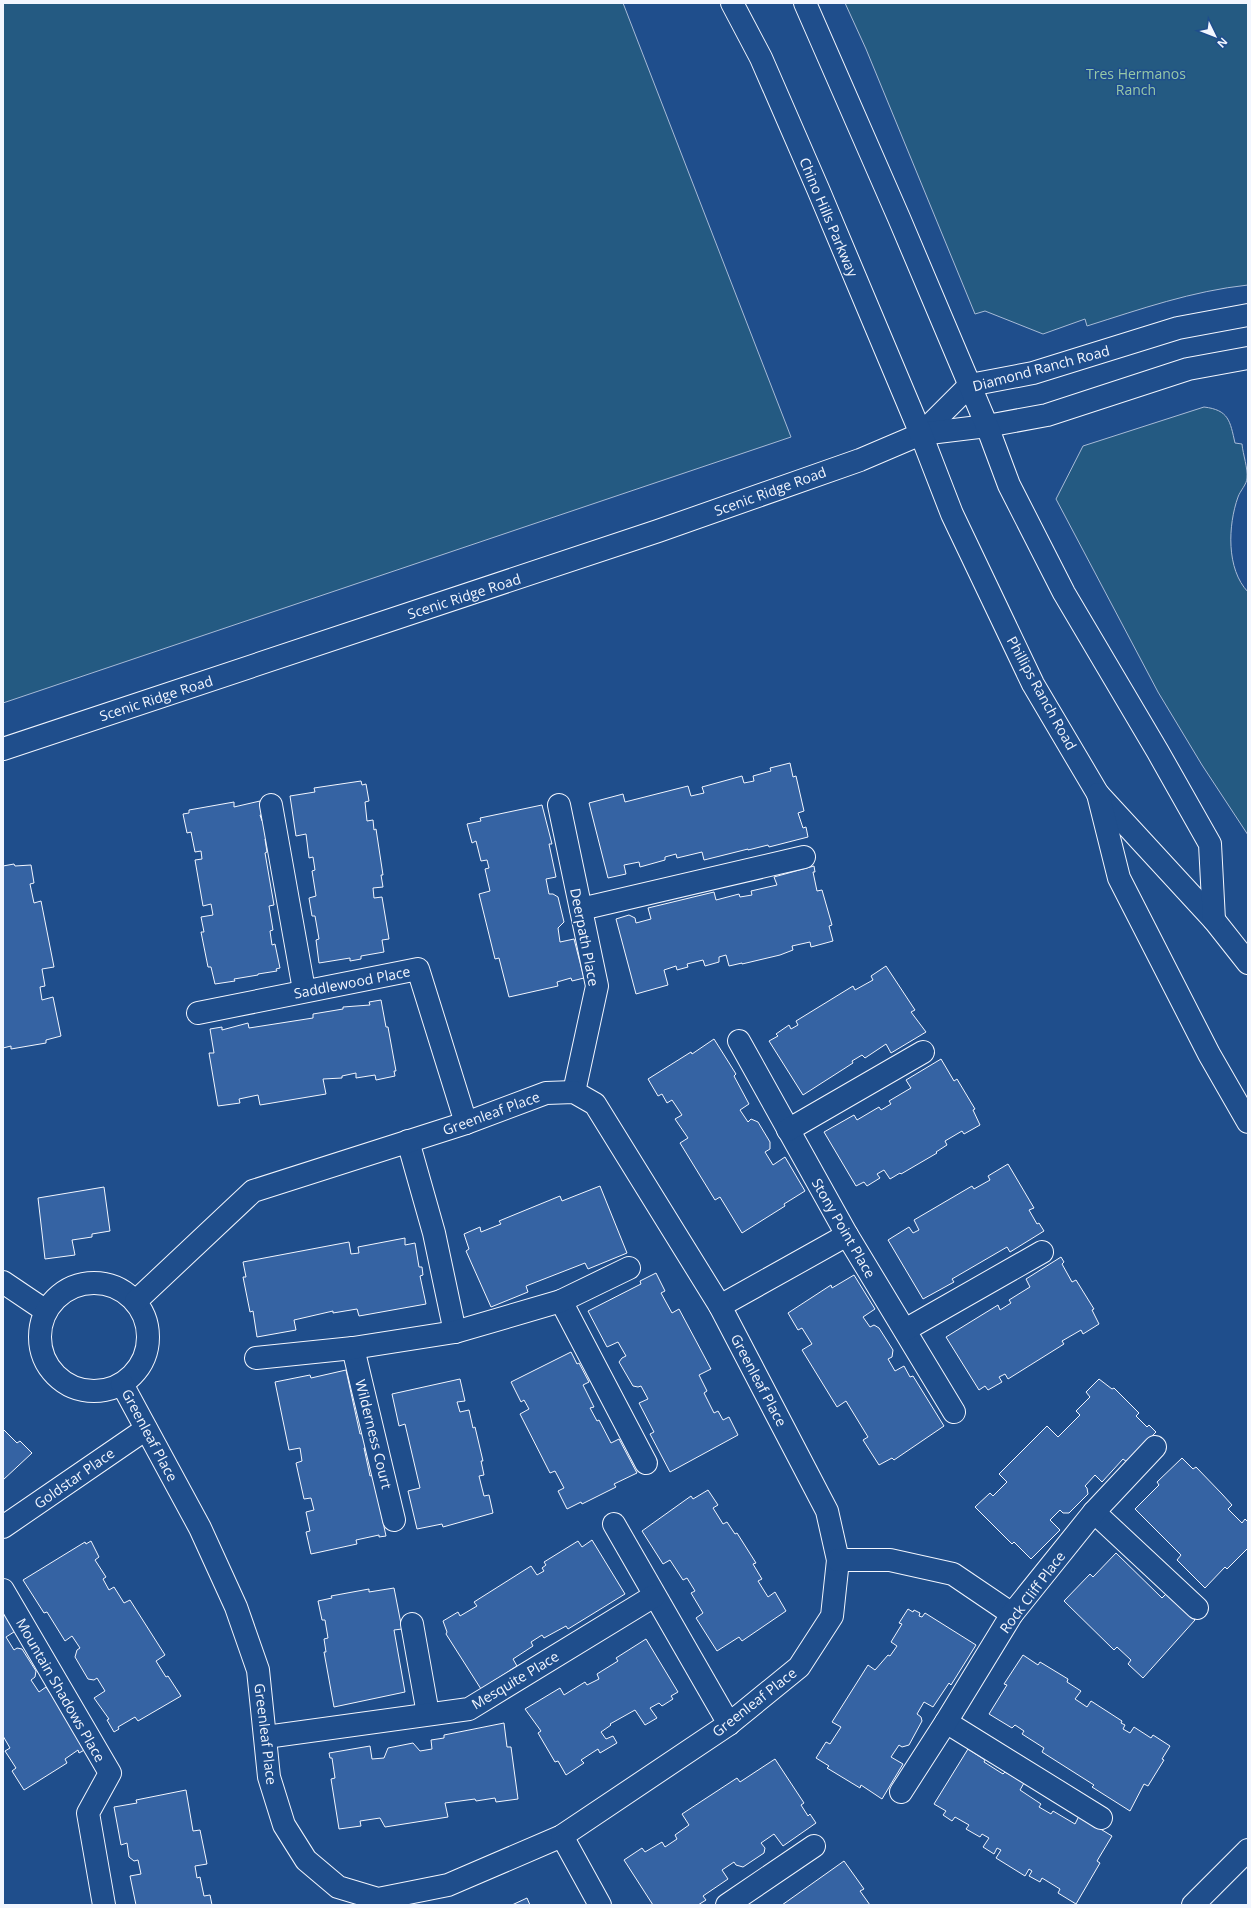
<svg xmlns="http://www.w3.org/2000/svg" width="1251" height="1908" font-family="'Open Sans',sans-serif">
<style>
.green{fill:#245a82;stroke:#a8bbd7}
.building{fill:#3563a3;stroke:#f2f6ff}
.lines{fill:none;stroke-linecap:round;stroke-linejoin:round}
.minor-casing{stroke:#f2f6ff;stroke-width:24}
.primary-casing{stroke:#f2f6ff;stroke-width:24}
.motorway-casing{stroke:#f2f6ff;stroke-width:24}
.minor{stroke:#1f4e8c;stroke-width:22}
.primary{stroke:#1f4e8c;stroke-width:22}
.motorway{stroke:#1f4e8c;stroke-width:22}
.labels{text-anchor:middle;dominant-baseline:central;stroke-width:3;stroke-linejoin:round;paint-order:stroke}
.park-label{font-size:14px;fill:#97c8a6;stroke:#1f4e8c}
.street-label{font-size:14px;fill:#f2f6ff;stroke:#1f4e8c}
</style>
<rect width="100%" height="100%" fill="#1f4e8c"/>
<g class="green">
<polygon points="3,3 623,3 791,437 3,703"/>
<path d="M845 3H1248V285C1192 291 1141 309 1087 326L1085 319 1043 334 985 311 975 314 866 49Z"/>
<path d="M1204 407C1229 410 1230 421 1235 443L1242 444C1243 455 1248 468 1247 478 1247 484 1240 491 1238 497 1228 525 1226 569 1248 592V835L1202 765 1158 692 1056 499 1083 446Z"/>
</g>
<g class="building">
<polygon points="790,763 793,777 796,776 804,811 798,813 803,828 806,827 808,837 769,847 768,845 748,850 748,849 704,860 702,852 677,858 676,854 665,857 665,860 640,867 639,862 624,865 626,874 608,878 589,803 623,794 625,802 688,786 691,796 704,793 702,787 742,776 744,783 754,781 753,776 771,771 770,768"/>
<polygon points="361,781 362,785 366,784 369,801 365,802 367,821 373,820 374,830 376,829 383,875 381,875 383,887 373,888 374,898 382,897 389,939 382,940 384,952 361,956 361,959 350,961 350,958 319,963 316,940 319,939 315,916 312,916 309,898 316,896 312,871 315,870 313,857 309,858 306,834 296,836 290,796 315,792 314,788"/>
<polygon points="260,801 262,815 260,815 262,821 264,821 267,839 265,839 267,852 265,853 274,905 269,906 273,930 270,931 272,945 275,944 280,968 276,969 277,971 258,974 258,975 234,979 235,981 215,984 211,967 208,967 201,932 204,932 201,917 213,915 211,904 203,906 195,860 202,859 201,851 195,852 191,832 187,833 183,814 189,813 189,810 234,802 234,807"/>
<polygon points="542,805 552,844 549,844 556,877 546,879 549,894 553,894 558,897 564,922 558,928 560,942 574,939 584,978 572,981 571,978 557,982 558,986 509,997 499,958 495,959 479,894 490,891 485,869 489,868 487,860 481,861 476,841 472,843 467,824 481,821 480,818"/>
<polygon points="14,864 15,866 31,865 34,883 30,884 34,903 41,901 54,967 42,969 45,986 40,987 42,1000 53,997 61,1036 46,1040 46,1043 11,1049 11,1046 3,1048 3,866"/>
<polygon points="814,866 815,872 813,872 817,891 822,890 832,925 829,926 833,941 811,947 810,942 792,946 793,950 780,955 742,964 742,963 729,966 726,955 719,957 719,962 705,966 703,960 687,964 688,967 677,970 676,966 664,970 668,985 636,994 616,919 629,915 635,918 636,923 651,919 648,908 714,892 716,900 739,894 740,897 752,895 751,891 777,885 774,877"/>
<polygon points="886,966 915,1010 911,1012 926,1032 891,1053 886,1044 865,1058 862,1055 852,1061 853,1063 803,1095 769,1041 778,1036 776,1034 789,1025 791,1029 798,1025 796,1021 853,986 855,990 873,980 871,976"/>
<polygon points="381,1000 386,1027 388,1027 396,1071 394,1071 395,1076 376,1080 375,1075 356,1078 356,1073 342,1076 342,1078 323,1079 326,1094 260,1105 258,1095 239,1099 240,1103 218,1106 209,1053 214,1053 210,1029 222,1027 222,1030 248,1023 249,1028 313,1018 313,1014 343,1009 343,1007 370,1005 369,1002"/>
<polygon points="714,1039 736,1074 734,1076 749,1104 740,1110 748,1122 751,1119 758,1122 770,1142 770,1149 765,1152 773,1165 785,1157 805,1191 784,1204 785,1206 742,1233 720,1197 715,1200 680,1143 688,1138 675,1119 682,1115 672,1100 667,1103 662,1094 658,1096 648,1079 691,1052 692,1054"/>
<polygon points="941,1059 954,1081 957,1079 975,1109 973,1110 980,1125 964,1134 962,1131 945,1141 947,1145 936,1152 937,1153 901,1174 900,1173 890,1179 884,1170 877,1174 880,1178 867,1186 864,1182 856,1186 824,1132 854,1115 857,1120 879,1107 881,1110 891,1104 889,1101 911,1088 906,1080"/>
<polygon points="1008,1164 1034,1208 1029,1210 1037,1224 1039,1223 1044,1231 1010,1252 1007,1247 952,1279 954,1282 923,1299 888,1240 909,1227 913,1233 919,1230 914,1220 972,1186 974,1189 990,1180 988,1176"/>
<polygon points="600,1186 627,1253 588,1269 585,1263 526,1286 528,1292 491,1307 466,1251 469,1249 464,1234 480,1227 481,1232 501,1224 499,1221 560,1196 562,1201"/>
<polygon points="104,1187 110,1231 92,1234 92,1237 72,1240 75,1255 45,1259 38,1198"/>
<polygon points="405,1238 405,1245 415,1243 419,1267 422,1267 423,1275 420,1276 426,1304 359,1316 357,1309 333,1313 333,1311 294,1320 296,1330 257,1337 253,1311 250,1312 243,1277 246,1277 243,1262 349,1242 351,1254 359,1253 358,1247"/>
<polygon points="1061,1257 1064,1262 1062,1264 1072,1282 1076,1280 1094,1309 1092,1310 1099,1324 1083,1334 1081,1330 1062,1341 1064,1344 1008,1379 1005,1374 999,1377 1002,1382 988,1390 985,1386 979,1390 946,1337 998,1305 1000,1310 1011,1303 1009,1300 1030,1287 1026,1279"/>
<polygon points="656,1273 665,1291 661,1293 672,1313 679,1309 711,1369 699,1375 707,1391 704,1393 714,1413 718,1411 723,1420 729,1417 738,1435 670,1472 650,1434 654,1432 639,1403 648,1399 641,1386 638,1387 633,1386 619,1362 622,1358 626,1356 618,1342 607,1347 588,1311 641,1284 640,1281"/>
<polygon points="854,1275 875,1309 863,1317 870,1327 874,1325 879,1328 893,1350 892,1357 888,1359 895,1371 904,1366 910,1377 913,1376 944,1426 894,1460 892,1458 879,1465 863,1440 868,1437 846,1401 837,1407 802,1350 812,1344 802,1328 798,1330 788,1313 831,1285 832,1288"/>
<polygon points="571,1352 577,1364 579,1363 589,1382 583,1385 594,1407 590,1408 597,1421 599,1420 611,1443 619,1439 637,1473 614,1484 616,1487 582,1504 581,1502 567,1509 558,1491 564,1488 555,1471 550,1473 520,1414 529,1409 524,1400 521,1402 511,1382"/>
<polygon points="346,1370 360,1434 364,1433 367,1447 364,1448 370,1476 373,1475 386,1536 379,1537 379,1535 356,1540 357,1544 311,1554 306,1532 310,1531 306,1512 314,1510 311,1498 304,1499 296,1463 302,1461 300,1448 289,1450 275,1382 310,1375 311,1378"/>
<polygon points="460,1379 465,1401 457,1402 460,1412 469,1410 473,1428 475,1427 483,1461 481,1461 484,1475 479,1476 484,1496 489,1495 493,1513 443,1527 442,1524 417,1529 408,1491 420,1488 405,1424 399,1426 392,1394"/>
<polygon points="1099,1379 1112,1389 1114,1388 1139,1413 1136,1416 1147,1427 1149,1425 1156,1432 1127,1462 1123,1459 1102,1482 1095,1475 1085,1486 1087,1488 1088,1494 1069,1513 1063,1513 1060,1510 1050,1520 1060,1530 1031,1559 1014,1542 1012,1544 975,1507 990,1493 993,1496 1007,1482 999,1474 1047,1426 1058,1437 1080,1415 1076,1411 1090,1397 1086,1392"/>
<polygon points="3,1429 17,1443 20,1441 32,1453 3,1480"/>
<polygon points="1182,1458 1193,1469 1196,1467 1222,1494 1232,1505 1228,1509 1242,1523 1245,1519 1248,1522 1248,1548 1227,1569 1225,1567 1205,1588 1177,1560 1181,1555 1135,1509 1159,1485 1157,1482"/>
<polygon points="708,1490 718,1505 713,1508 723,1524 727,1522 735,1534 737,1533 756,1563 753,1564 762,1579 758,1581 768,1597 775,1592 786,1611 742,1641 739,1637 717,1651 696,1618 703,1613 691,1593 695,1591 687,1578 683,1580 670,1560 663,1564 642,1531 691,1496 693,1499"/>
<polygon points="592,1540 625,1594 568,1629 566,1626 544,1638 542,1635 531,1642 533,1646 513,1659 517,1666 481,1689 446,1634 447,1632 443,1621 458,1612 460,1616 477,1606 474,1602 531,1566 537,1575 544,1571 542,1568 546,1565 544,1562 578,1541 582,1547"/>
<polygon points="91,1541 99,1557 95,1560 106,1577 103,1579 109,1590 114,1587 124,1603 130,1600 165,1655 156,1661 166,1677 168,1676 181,1696 138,1721 135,1717 118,1727 119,1729 114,1732 107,1720 109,1719 94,1698 105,1691 97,1678 94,1680 88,1679 75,1657 77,1650 80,1648 72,1636 65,1641 47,1612 44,1613 23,1580 85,1542 86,1544"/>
<polygon points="1116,1553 1162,1598 1167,1593 1195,1620 1143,1678 1128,1664 1131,1660 1117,1647 1114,1650 1064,1601 1090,1574 1093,1577"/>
<polygon points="394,1588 402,1629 394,1630 405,1692 334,1707 324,1652 326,1652 324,1639 328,1638 325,1620 322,1620 318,1601 332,1598 331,1596 369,1589 369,1592"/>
<polygon points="3,1607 17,1630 6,1637 14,1650 17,1648 22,1649 36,1671 35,1677 31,1680 39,1692 46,1687 88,1748 79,1753 78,1750 65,1759 67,1763 24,1790 12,1771 16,1768 5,1751 10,1748 3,1736"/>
<polygon points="908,1609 913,1612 914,1610 920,1613 919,1616 922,1617 925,1613 976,1645 951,1685 949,1683 933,1707 924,1702 917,1714 921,1717 922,1721 909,1745 902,1747 899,1745 891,1757 903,1764 882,1799 861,1785 860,1788 827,1768 829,1766 816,1758 826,1742 830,1744 841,1727 832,1722 868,1665 875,1670 888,1655 890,1656 897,1646 891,1642 902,1624 899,1623"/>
<polygon points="646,1639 678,1692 671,1696 673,1699 662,1706 659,1703 650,1708 657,1718 645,1725 635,1710 610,1724 611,1725 601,1732 606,1739 613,1736 617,1743 600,1753 598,1749 581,1760 584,1763 566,1775 558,1761 555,1762 538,1733 541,1731 525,1709 560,1688 564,1695 585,1682 587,1685 599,1679 597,1674 618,1661 616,1658"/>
<polygon points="1023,1655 1038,1665 1040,1662 1068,1679 1067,1682 1081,1691 1075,1699 1087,1707 1091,1701 1122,1721 1121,1723 1125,1725 1123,1729 1130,1733 1134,1727 1151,1738 1153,1735 1170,1746 1162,1759 1164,1760 1148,1786 1144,1784 1130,1811 1092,1787 1094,1785 1042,1752 1044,1748 1022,1734 1024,1731 1015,1725 1012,1728 989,1714 1007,1685 1004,1684"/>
<polygon points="504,1723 507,1747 511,1747 518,1799 496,1802 495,1798 476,1801 475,1799 445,1803 448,1817 385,1827 380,1818 360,1821 361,1826 339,1829 331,1779 335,1778 332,1758 330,1758 329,1753 370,1746 372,1759 384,1758 388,1748 413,1743 420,1751 432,1749 431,1740 444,1738 444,1735"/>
<polygon points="968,1749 985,1760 984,1762 1003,1774 1005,1772 1024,1783 1020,1790 1041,1804 1039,1807 1051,1814 1053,1811 1075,1824 1079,1816 1112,1836 1097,1861 1100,1863 1076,1904 1058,1893 1060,1889 1042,1878 1040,1882 1029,1876 1032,1871 1029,1869 1025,1876 996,1858 1001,1850 997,1848 994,1854 983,1847 989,1838 982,1834 980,1837 966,1829 969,1825 955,1817 952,1821 943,1815 946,1811 934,1804"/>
<polygon points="775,1759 804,1803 801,1805 808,1816 810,1814 816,1823 783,1846 774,1834 761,1843 765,1848 764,1853 743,1867 736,1865 734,1862 722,1870 728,1879 703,1896 706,1900 698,1905 653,1905 624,1860 642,1848 645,1852 662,1842 665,1847 677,1839 675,1835 689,1825 682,1814 737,1778 740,1782"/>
<polygon points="186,1790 193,1831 200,1830 207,1864 195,1866 197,1878 200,1877 204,1896 210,1895 212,1905 136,1905 130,1876 141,1874 138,1860 134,1861 129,1857 127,1843 121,1845 114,1807 137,1803 136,1800"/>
<polygon points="844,1861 864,1889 860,1891 870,1905 782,1905"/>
<polygon points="527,1898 530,1905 512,1905"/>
</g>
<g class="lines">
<defs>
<g id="minor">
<polyline points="921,434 970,385 1033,373 1178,328 1248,315"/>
<polyline points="3,749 658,531 860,460 921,434 987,426 1047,415 1188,369 1248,358"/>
<polyline points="271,805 304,990"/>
<polyline points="559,805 597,986 574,1092"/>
<polyline points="581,909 804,857"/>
<polyline points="198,1013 418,969 466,1123"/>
<polyline points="739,1041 847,1235 954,1412"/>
<polyline points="788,1130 923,1052"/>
<polyline points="408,1141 434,1233 455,1332"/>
<polyline points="3,1282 46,1311"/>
<circle cx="94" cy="1337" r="54"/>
<polyline points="561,1301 646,1463"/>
<polyline points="720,1306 847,1235"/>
<polyline points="905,1330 1042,1252"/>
<polyline points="353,1348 394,1520"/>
<polyline points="256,1358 353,1348 455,1332 561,1301 629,1268"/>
<polyline points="122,1384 200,1528 236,1607 258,1670 269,1777 284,1825 306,1860 338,1887 378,1899 448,1885 562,1836 729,1724 799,1667 832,1616 838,1560 827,1511 720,1306 595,1104 574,1092 546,1093 466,1123 253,1191 136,1301"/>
<polyline points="1094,1512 1197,1608"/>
<polyline points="614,1524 729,1724"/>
<polyline points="3,1527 146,1429"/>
<polyline points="838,1560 890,1560 953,1574 1012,1614"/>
<polyline points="3,1590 110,1773 88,1813 104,1905"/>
<polyline points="412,1624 428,1714"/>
<polyline points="946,1722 1101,1818"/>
<polyline points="266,1737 469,1709 654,1596"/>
<polyline points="901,1792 946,1722 1012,1614 1094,1512 1155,1447"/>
<polyline points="562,1836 600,1905"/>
<polyline points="727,1905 814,1846"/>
</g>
<g id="primary">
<polyline points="732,3 761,58 818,189 921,434 952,514 1033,684 1098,794 1214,920 1248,963"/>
<polyline points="805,3 899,218 987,426 1009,485 1064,593 1158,752 1210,844 1214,920"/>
</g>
<g id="motorway">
<polyline points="1098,794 1119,878 1209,1054 1248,1122"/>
<polyline points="1193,1905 1248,1850"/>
</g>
</defs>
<use href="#minor" class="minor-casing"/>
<use href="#primary" class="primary-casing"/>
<use href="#motorway" class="motorway-casing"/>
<use href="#minor" class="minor"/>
<use href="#primary" class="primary"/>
<use href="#motorway" class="motorway"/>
</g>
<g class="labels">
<g class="park-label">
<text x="1136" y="73">Tres Hermanos<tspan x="1136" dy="16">Ranch</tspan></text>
</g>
<g class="street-label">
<text transform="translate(829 217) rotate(67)">Chino Hills Parkway</text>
<text transform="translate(1041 368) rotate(-15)">Diamond Ranch Road</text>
<text transform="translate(770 491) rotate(-20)">Scenic Ridge Road</text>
<text transform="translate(464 596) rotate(-18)">Scenic Ridge Road</text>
<text transform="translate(1042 693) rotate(61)">Phillips Ranch Road</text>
<text transform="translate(156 698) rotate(-18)">Scenic Ridge Road</text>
<text transform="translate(585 937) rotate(79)">Deerpath Place</text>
<text transform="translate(352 982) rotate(-11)">Saddlewood Place</text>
<text transform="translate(491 1113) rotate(-20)">Greenleaf Place</text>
<text transform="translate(844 1228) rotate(60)">Stony Point Place</text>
<text transform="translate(759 1380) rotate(62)">Greenleaf Place</text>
<text transform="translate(374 1434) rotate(76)">Wilderness Court</text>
<text transform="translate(150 1435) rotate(62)">Greenleaf Place</text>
<text transform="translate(74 1478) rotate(-35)">Goldstar Place</text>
<text transform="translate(1032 1592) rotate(-53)">Rock Cliff Place</text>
<text transform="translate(515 1680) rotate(-31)">Mesquite Place</text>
<text transform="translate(61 1690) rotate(60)">Mountain Shadows Place</text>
<text transform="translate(754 1702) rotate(-38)">Greenleaf Place</text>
<text transform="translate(266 1734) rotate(83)">Greenleaf Place</text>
</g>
</g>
<rect width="1251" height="1908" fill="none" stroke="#f2f6ff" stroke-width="8"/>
<g transform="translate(1215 36) rotate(133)" stroke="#1f4e8c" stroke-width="3" paint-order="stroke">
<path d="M0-3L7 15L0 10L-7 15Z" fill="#f2f6ff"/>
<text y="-6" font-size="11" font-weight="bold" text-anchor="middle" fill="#f2f6ff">N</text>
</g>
</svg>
